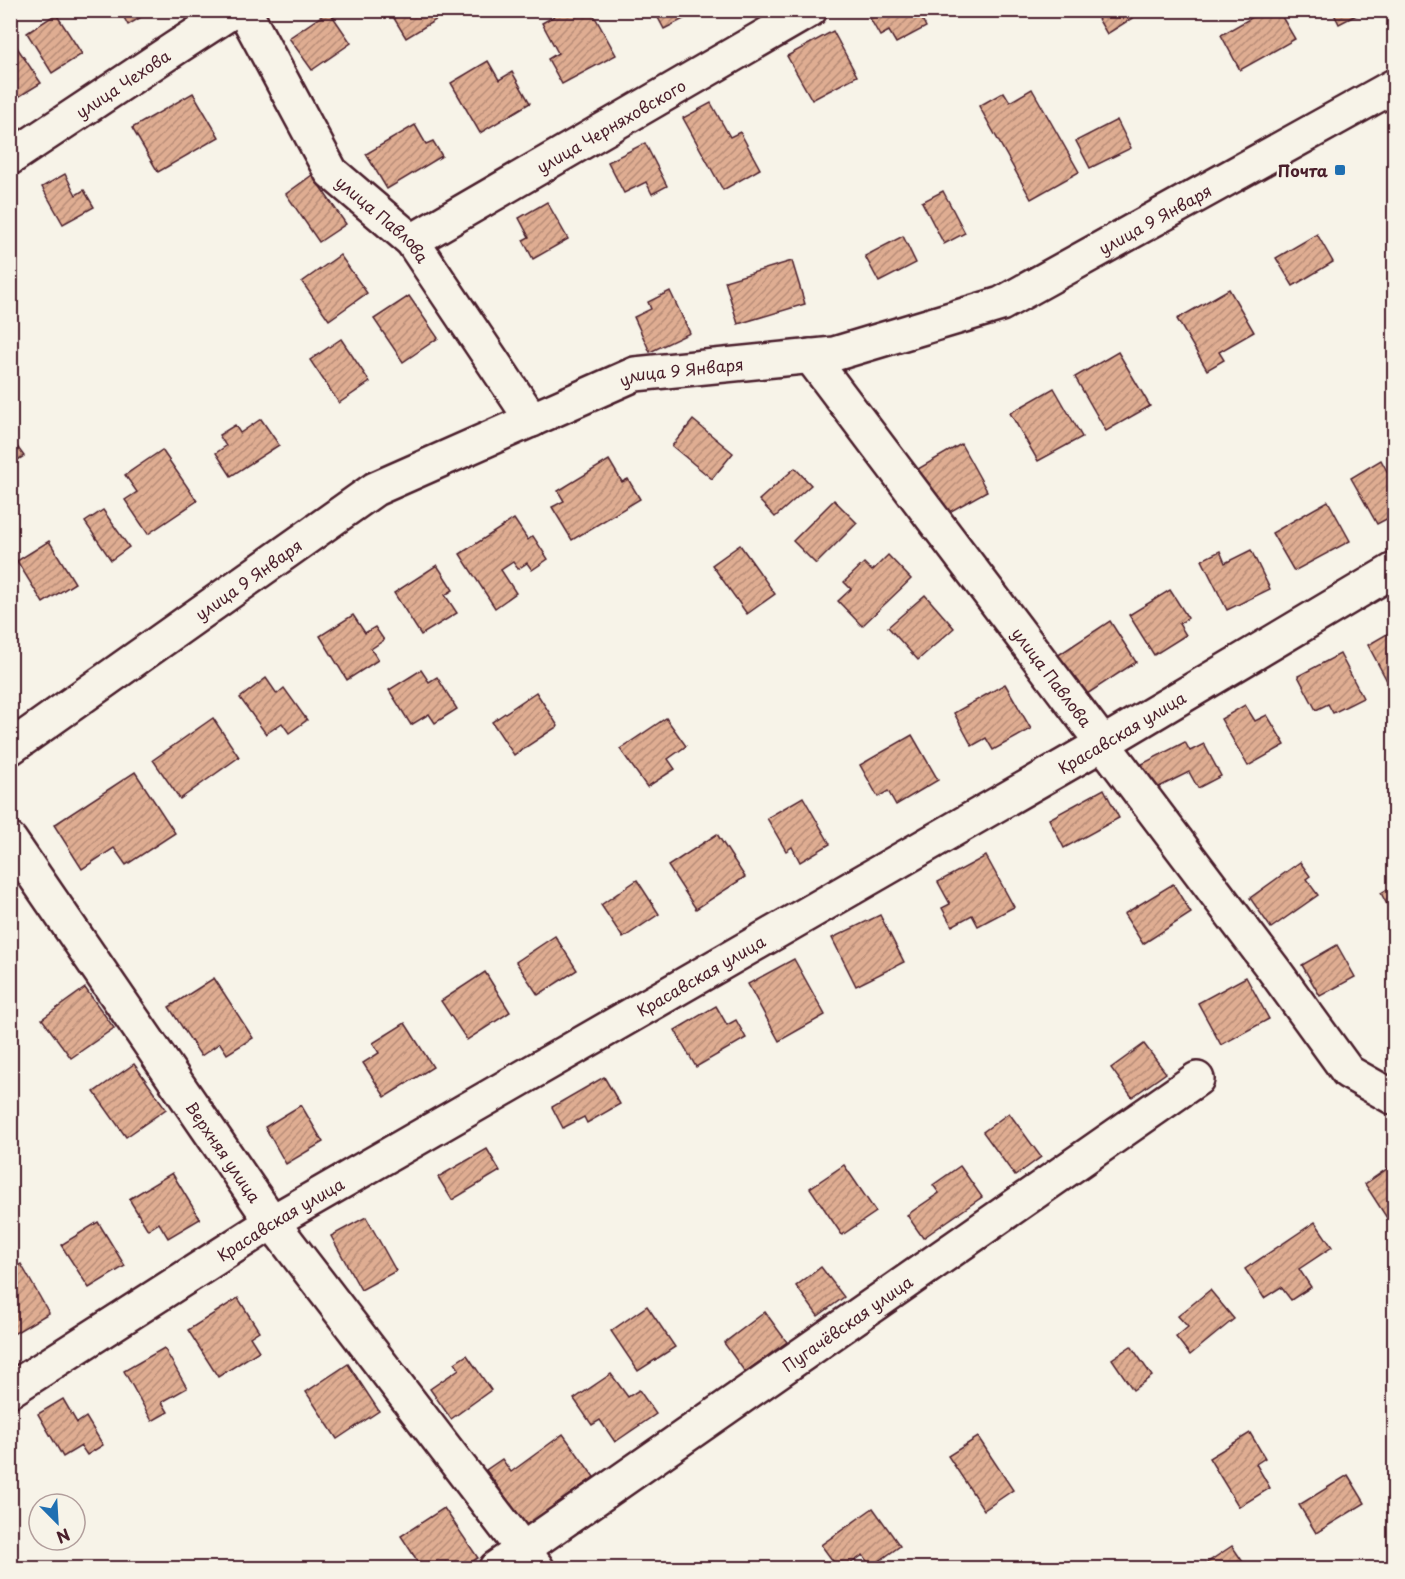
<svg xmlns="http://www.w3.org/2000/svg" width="1405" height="1579" font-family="'Playpen Sans',sans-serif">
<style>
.building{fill:url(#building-hatch);stroke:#4a1f2b;stroke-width:1.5}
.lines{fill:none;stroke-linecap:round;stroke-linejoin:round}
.street-casing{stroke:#4a1f2b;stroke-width:38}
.secondary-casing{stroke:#4a1f2b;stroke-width:38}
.street{stroke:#f7f3e8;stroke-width:33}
.secondary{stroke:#f7f3e8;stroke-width:33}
.poi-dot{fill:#1f6fb2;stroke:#f7f3e8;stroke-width:2}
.labels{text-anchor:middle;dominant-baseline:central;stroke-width:4.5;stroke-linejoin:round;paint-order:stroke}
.street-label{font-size:16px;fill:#4a1f2b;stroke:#f7f3e8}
.poi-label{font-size:16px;font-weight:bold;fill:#4a1f2b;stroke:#f7f3e8;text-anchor:end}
</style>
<defs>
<pattern id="building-hatch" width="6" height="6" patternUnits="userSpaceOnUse" patternTransform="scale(1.5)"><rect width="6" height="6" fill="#dfad92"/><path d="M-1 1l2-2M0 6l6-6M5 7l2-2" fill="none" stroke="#b78c77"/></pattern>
</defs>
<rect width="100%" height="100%" fill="#f7f3e8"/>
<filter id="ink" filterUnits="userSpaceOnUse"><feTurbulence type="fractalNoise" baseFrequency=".0167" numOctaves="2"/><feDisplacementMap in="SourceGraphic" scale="12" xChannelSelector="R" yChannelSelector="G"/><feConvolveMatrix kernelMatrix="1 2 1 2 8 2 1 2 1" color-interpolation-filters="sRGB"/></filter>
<g filter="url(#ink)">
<g class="building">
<polygon points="120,10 153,10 128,25"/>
<polygon points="389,10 435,10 439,18 406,38"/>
<polygon points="565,10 591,10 616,55 562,84 548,59 558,53 542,23"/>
<polygon points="654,10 701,10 664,29"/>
<polygon points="871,10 928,10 920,15 926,27 896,43 889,31 880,36 867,13"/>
<polygon points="1093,10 1145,10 1107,34"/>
<polygon points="1265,10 1278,10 1295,39 1240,70 1221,35"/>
<polygon points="1332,10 1366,10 1339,24"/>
<polygon points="329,11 351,43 312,70 289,38"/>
<polygon points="56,14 82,54 52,73 27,33"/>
<polygon points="833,31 857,76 812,100 787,56"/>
<polygon points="10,37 41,83 15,99 10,93"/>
<polygon points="488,61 499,80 512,72 530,103 480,133 451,83"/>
<polygon points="1032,89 1079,172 1031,199 979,106 1004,92 1010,102"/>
<polygon points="193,93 219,137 158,172 132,128"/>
<polygon points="711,103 730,137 740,132 760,169 723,190 683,118"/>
<polygon points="1117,120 1131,148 1090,168 1076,141"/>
<polygon points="415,125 426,144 433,141 442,156 387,189 366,154"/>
<polygon points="645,143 667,186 652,194 646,182 624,193 608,162"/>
<polygon points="65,174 76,195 84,190 94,207 63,224 42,187"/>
<polygon points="312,175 346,224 319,242 286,194"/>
<polygon points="943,191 965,233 944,244 922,202"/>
<polygon points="547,202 568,239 533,259 523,240 529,237 519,218"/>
<polygon points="1317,234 1333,262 1293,286 1276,258"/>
<polygon points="903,236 916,263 879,282 865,256"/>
<polygon points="340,255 367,293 329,320 302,282"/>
<polygon points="792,261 805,304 738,324 725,281"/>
<polygon points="1229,289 1254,332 1219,352 1224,360 1207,370 1177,319"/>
<polygon points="670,291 690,333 650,352 634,317 651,309 648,302"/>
<polygon points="409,296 438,338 403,362 374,319"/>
<polygon points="341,339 370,382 339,403 310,360"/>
<polygon points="1118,352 1150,406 1106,431 1075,377"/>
<polygon points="1054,388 1082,437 1038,461 1010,413"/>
<polygon points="261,419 279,445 231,476 216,453 226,446 219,435 235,425 240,433"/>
<polygon points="693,420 733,453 712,479 672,446"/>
<polygon points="10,437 24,456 10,465"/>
<polygon points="961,444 987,491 944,515 918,469"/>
<polygon points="162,450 197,501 148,534 125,500 137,492 125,475"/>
<polygon points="609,460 622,482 628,479 640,499 572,540 552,507 564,501 558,491"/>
<polygon points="1381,460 1394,484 1394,515 1377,524 1351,478"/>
<polygon points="795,468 811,485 775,517 759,500"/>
<polygon points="834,500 857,523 816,564 793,541"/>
<polygon points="1328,501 1350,541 1294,571 1272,533"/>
<polygon points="103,510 129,547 111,560 85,522"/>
<polygon points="514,519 528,540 533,536 548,559 532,570 527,563 518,569 513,562 501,570 516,593 495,608 460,554"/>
<polygon points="49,541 75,583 43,603 17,561"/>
<polygon points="740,545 775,594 747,614 712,565"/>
<polygon points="1251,550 1270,589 1227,610 1202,560 1220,551 1225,563"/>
<polygon points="888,555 911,579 862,626 838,601 851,589 844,582 864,563 872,571"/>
<polygon points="437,565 453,590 445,595 457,613 421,635 394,593"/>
<polygon points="1170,590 1188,618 1179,624 1186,635 1154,655 1129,615"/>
<polygon points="925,595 954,628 918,660 888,627"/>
<polygon points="353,615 365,633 375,627 384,640 371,649 378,660 347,680 320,636"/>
<polygon points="1110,621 1136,662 1084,696 1057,656"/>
<polygon points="1394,630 1394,694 1368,645"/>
<polygon points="1340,654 1363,698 1333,713 1328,704 1316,710 1298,676"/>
<polygon points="421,670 429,682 437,677 457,709 435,723 429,714 411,725 389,690"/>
<polygon points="266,678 277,694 284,688 307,720 289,733 282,723 266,734 240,698"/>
<polygon points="1005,684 1031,729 993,750 986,738 972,746 954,713"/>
<polygon points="536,692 558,726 514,755 492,722"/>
<polygon points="1245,705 1255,721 1267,715 1285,745 1248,766 1221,719"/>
<polygon points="213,718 239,757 180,799 153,760"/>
<polygon points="666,718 686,746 668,759 675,769 647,787 620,749"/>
<polygon points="912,735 938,780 896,805 888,791 878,797 860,765"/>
<polygon points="1185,742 1190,751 1204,744 1221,776 1198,788 1189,772 1155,789 1142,764"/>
<polygon points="135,772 175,833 126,865 114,848 82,869 54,825"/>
<polygon points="1104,789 1119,818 1064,848 1049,819"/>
<polygon points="803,797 830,844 800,862 792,847 786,851 767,818"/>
<polygon points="717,834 745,877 696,909 668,866"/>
<polygon points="986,856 1014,907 978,926 972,915 952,926 942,908 950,904 938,882"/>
<polygon points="1300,862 1310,876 1306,879 1318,895 1271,928 1250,898"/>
<polygon points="637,880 659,914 623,938 601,905"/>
<polygon points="1173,884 1191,913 1143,944 1124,914"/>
<polygon points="1394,885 1394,918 1381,893"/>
<polygon points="880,915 904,962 856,986 832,938"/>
<polygon points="555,936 577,970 538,995 516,962"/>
<polygon points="1337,945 1355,977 1320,996 1302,965"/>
<polygon points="794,959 825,1015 779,1041 748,984"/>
<polygon points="485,972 510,1012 467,1040 441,1001"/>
<polygon points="1246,977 1269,1019 1221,1045 1198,1003"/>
<polygon points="214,978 253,1038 227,1054 220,1043 201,1056 169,1007"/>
<polygon points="85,988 114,1028 71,1058 42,1019"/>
<polygon points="716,1006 727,1025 736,1020 746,1038 696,1067 675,1030"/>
<polygon points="405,1023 433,1067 385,1097 363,1063 379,1053 373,1043"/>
<polygon points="1144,1044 1166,1073 1132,1097 1111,1068"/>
<polygon points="134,1064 166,1109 126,1137 94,1092"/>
<polygon points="604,1077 620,1104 587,1123 584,1117 563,1128 552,1107"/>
<polygon points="301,1105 323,1142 286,1164 265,1127"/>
<polygon points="1009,1113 1041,1157 1015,1176 983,1132"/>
<polygon points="487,1149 500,1171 452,1200 438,1177"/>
<polygon points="1394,1164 1394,1229 1365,1184"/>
<polygon points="844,1165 876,1212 842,1235 810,1188"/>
<polygon points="960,1166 982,1197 923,1238 907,1215 939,1193 933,1185"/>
<polygon points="172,1173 200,1219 168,1238 159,1223 148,1230 129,1199"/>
<polygon points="366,1217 396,1271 361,1290 331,1236"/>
<polygon points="98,1222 125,1266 89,1288 61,1245"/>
<polygon points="1315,1222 1332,1247 1299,1269 1311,1287 1291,1300 1281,1287 1264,1298 1245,1269"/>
<polygon points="21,1264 49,1313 10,1336 10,1270"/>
<polygon points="821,1267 844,1297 818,1316 796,1286"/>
<polygon points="1210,1290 1234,1319 1190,1355 1176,1337 1188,1327 1178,1316"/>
<polygon points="238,1298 259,1331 250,1337 259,1351 218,1377 188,1330"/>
<polygon points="647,1306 675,1347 638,1371 611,1331"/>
<polygon points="765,1312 787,1342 745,1372 724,1343"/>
<polygon points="1131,1346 1152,1376 1133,1390 1112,1359"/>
<polygon points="164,1348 187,1388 162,1402 168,1412 152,1421 124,1371"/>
<polygon points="467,1355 491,1390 451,1419 430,1389 459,1369 455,1363"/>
<polygon points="348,1364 379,1411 337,1439 306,1392"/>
<polygon points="611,1374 628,1397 639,1390 656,1414 615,1442 600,1420 592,1425 574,1399"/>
<polygon points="63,1399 77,1423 86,1417 103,1445 87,1455 81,1446 63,1457 38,1414"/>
<polygon points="1250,1433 1265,1458 1256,1464 1270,1488 1239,1507 1209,1458"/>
<polygon points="563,1434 594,1477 526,1526 486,1470 502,1459 511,1472"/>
<polygon points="978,1437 1013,1490 984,1510 948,1456"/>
<polygon points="1348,1475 1365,1503 1316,1533 1299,1505"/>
<polygon points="444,1508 478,1558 462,1568 422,1568 401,1536"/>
<polygon points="873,1508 900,1546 871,1567 863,1555 844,1568 838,1568 821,1545"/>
<polygon points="1232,1546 1247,1568 1199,1568"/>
</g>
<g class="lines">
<defs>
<g id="street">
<path id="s1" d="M244 10 331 172 412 241 532 420"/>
<path id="s2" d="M10 158 174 49 234 10"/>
<path id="s3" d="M412 241 810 10"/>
<path id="s4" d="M810 356 1274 970 1348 1072 1394 1098"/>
<path id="s5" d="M10 840 272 1222 537 1568"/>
<path id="s6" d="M10 1390 272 1222 1102 744 1394 570"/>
<path id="s7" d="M496 1568 1197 1079"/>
</g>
<g id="secondary">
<path id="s8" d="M10 748 375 489 635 374 834 354 1001 304 1394 86"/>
</g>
</defs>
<use href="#street" class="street-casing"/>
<use href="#secondary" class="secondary-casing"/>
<use href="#street" class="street"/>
<use href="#secondary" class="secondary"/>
</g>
</g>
<rect class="poi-dot" x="1334" y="164" width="12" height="12" rx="3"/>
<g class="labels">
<g class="street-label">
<text stroke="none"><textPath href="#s2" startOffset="135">улица Чехова</textPath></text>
<text stroke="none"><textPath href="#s3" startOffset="230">улица Черняховского</textPath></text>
<text stroke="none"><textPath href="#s8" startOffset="1282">улица 9 Января</textPath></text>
<text stroke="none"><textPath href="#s1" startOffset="254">улица Павлова</textPath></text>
<text stroke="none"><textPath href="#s8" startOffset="778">улица 9 Января</textPath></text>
<text stroke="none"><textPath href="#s8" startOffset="292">улица 9 Января</textPath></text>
<text stroke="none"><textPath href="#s4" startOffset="402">улица Павлова</textPath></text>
<text stroke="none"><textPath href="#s6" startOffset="1292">Красавская улица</textPath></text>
<text stroke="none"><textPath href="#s6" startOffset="806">Красавская улица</textPath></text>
<text stroke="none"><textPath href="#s5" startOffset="378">Верхняя улица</textPath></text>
<text stroke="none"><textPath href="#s6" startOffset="320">Красавская улица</textPath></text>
<text stroke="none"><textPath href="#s7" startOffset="428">Пугачёвская улица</textPath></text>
</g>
<g class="poi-label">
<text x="1328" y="170">Почта</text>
</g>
</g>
<rect width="1405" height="1579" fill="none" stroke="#f7f3e8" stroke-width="36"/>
<rect x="18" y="18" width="1369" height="1543" fill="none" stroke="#4a1f2b" stroke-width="2" filter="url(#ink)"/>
<g transform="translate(57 1522) rotate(156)"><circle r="28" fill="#f7f3e8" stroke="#b29e9c" stroke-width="1.5"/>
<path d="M0-4.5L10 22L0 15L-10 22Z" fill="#1f6fb2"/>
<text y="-9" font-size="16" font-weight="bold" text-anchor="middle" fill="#4a1f2b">N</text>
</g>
</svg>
